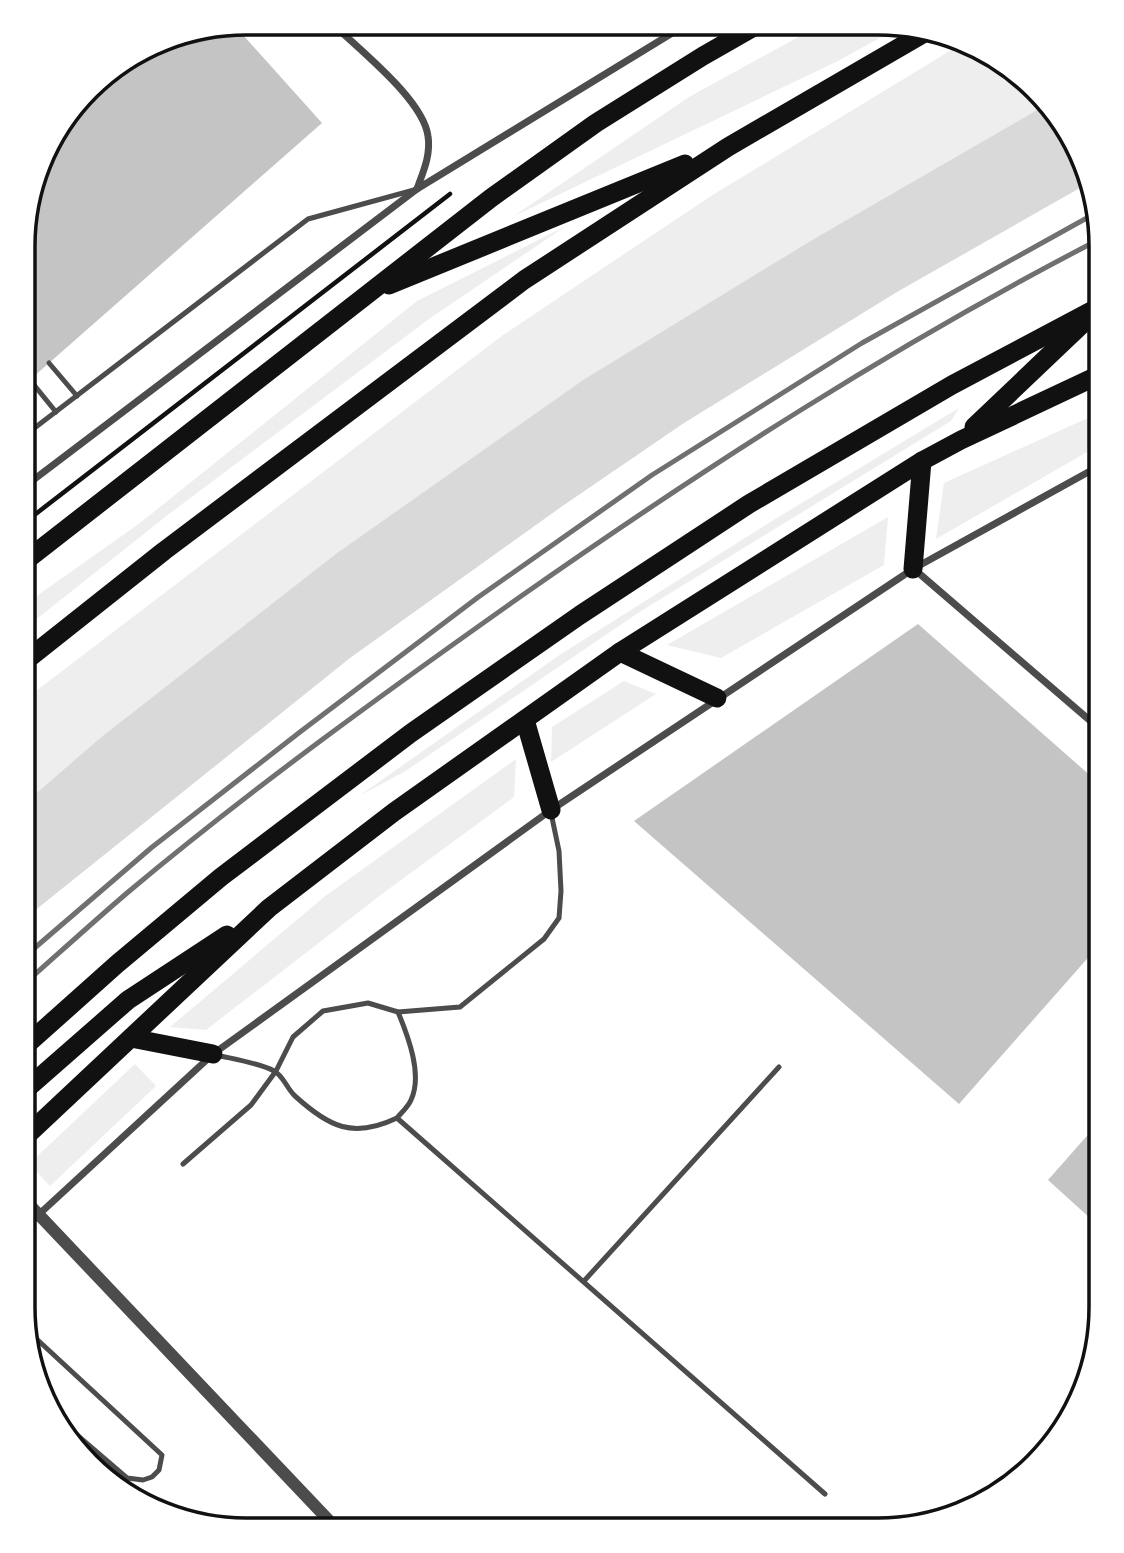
<svg xmlns="http://www.w3.org/2000/svg" width="1124" height="1553" font-family="'Playfair Display',serif">
<style>
.green{fill:#eee}
.water{fill:#d9d9d9}
.building{fill:#c4c4c4}
.lines{fill:none;stroke-linecap:round;stroke-linejoin:round}
.path{stroke:#111;stroke-width:4.5}
.service{stroke:#4c4c4c;stroke-width:5}
.minor{stroke:#4c4c4c;stroke-width:7}
.tertiary{stroke:#4c4c4c;stroke-width:12}
.trunk{stroke:#111;stroke-width:19}
.rail{stroke:#707070;stroke-width:5}
.rim{fill:none;stroke:#111;stroke-width:3.5}
</style>
<rect width="100%" height="100%" fill="#fff"/>
<g class="green">
<polygon points="822,24 903,25 838,61 514,216 689,97"/>
<polygon points="958,46 1014,69 1044,106 812,240 583,380 337,553 100,738 24,804 24,700 503,335 714,194"/>
<polygon points="566,226 429,319 169,514 24,629 24,605 140,523 417,301"/>
<polygon points="959,408 951,421 641,611 404,772 359,796 558,656 767,524"/>
<polygon points="1101,412 1101,444 936,539 944,483"/>
<polygon points="888,517 884,565 721,658 667,645"/>
<polygon points="624,681 656,694 551,762 552,727"/>
<polygon points="516,759 514,797 382,894 206,1030 170,1027 324,897"/>
<polygon points="135,1064 156,1086 50,1186 29,1164"/>
</g>
<polygon class="water" points="1044,106 1078,148 1087,184 897,292 684,423 561,507 350,658 23,920 24,804 100,738 337,553 583,380 812,240"/>
<g class="building">
<polygon points="234,25 322,123 24,385 25,216 52,135 99,78 174,35 210,29 214,33 222,27"/>
<polygon points="918,624 1101,785 1101,943 959,1104 634,821"/>
<polygon points="1101,1120 1101,1228 1048,1180"/>
</g>
<g class="lines">
<polyline class="path" points="24,523 450,194"/>
<g class="service">
<polyline points="49,363 77,396"/>
<polyline points="30,380 56,412"/>
<polyline points="24,436 308,219 414,190"/>
<path d="M216 1055C233 1059 260 1063 274 1071 283 1075 287 1089 295 1096 329 1127 353 1139 397 1118L825 1494"/>
<path d="M397 1118C402 1112 408 1107 411 1100 423 1075 408 1036 398 1012"/>
<polyline points="183,1164 251,1105 276,1071 293,1037 323,1011 368,1003 398,1012 460,1007 544,939 559,918 561,891 559,851 551,813"/>
<polyline points="584,1281 779,1067"/>
<polyline points="29,1332 162,1455 159,1470 152,1477 143,1480 127,1478 56,1417"/>
</g>
<g class="minor">
<path d="M332 23C359 50 423 99 428 136 431 155 423 172 417 189"/>
<polyline points="24,487 417,189 687,24"/>
<polyline points="914,569 1101,730"/>
<polyline points="23,1229 213,1054 551,810 913,569 1101,465"/>
</g>
<polyline class="tertiary" points="23,1198 337,1529"/>
<g class="trunk">
<polyline points="389,285 685,164"/>
<polyline points="974,427 1081,325"/>
<polyline points="24,562 491,198 596,123 703,56 759,24"/>
<polyline points="913,569 922,461"/>
<polyline points="620,652 717,698"/>
<polyline points="24,662 164,551 524,280 728,147 926,32"/>
<polyline points="525,720 551,810"/>
<polyline points="131,1038 213,1054"/>
<polyline points="23,1048 117,964 221,877 411,733 580,615 749,504 952,385 1101,306"/>
<polyline points="23,1092 128,1000 227,935"/>
<polyline points="23,1139 269,908 394,812 620,652 922,461 961,440 1101,374"/>
</g>
<g class="rail">
<polyline points="23,958 151,848 300,732 477,598 652,475 862,343 1094,214"/>
<path d="M23 985C58 954 92 923 127 893 251 789 384 693 517 599 704 468 896 344 1100 239"/>
</g>
</g>
<path d="M0 0H1124V1553H0ZM246 35H878A211 211 0 0 1 1089 246V1307A211 211 0 0 1 878 1518H246A211 211 0 0 1 35 1307V246A211 211 0 0 1 246 35Z" fill="#fff" fill-rule="evenodd"/>
<path class="rim" d="M246 35H878A211 211 0 0 1 1089 246V1307A211 211 0 0 1 878 1518H246A211 211 0 0 1 35 1307V246A211 211 0 0 1 246 35Z"/>
</svg>
